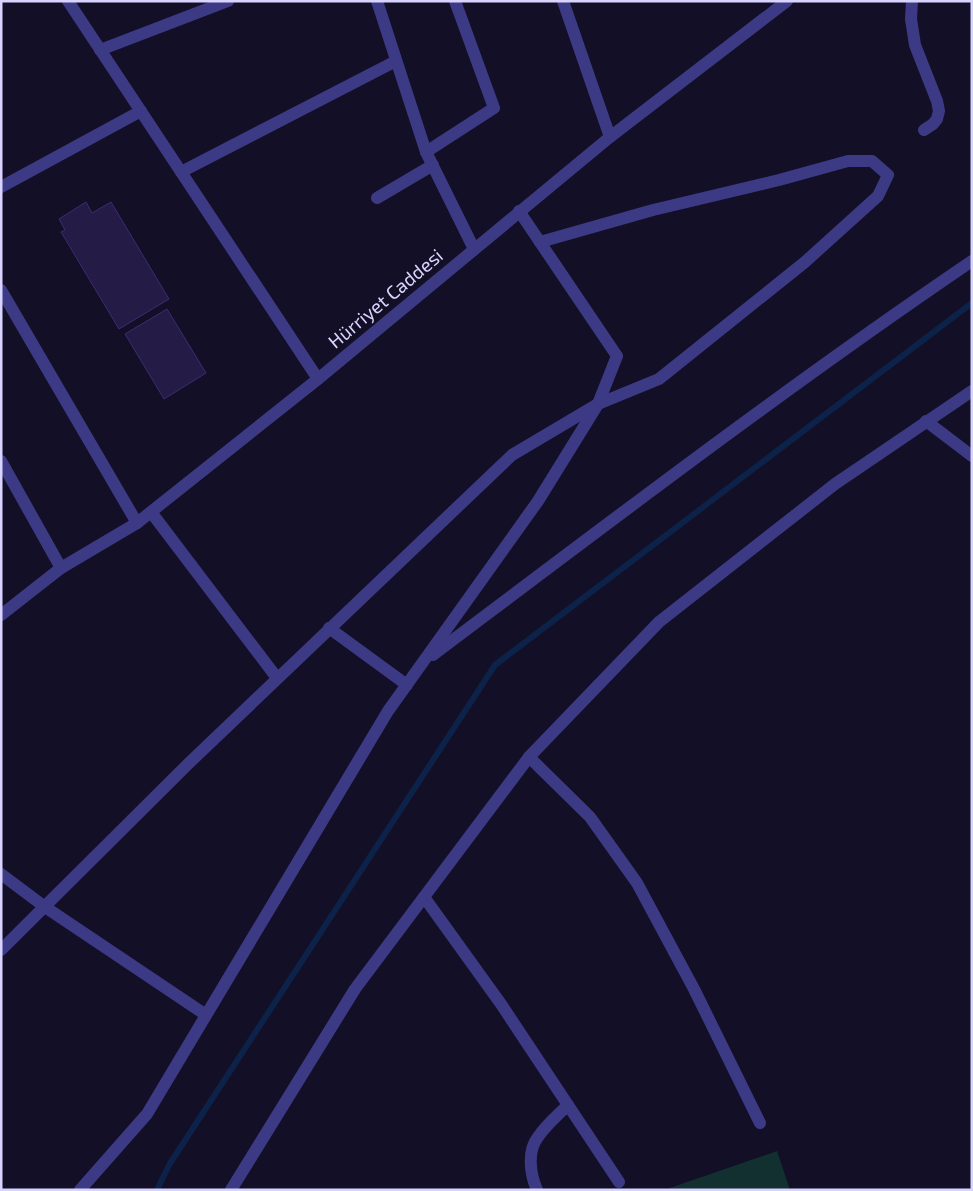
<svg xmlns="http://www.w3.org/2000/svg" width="973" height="1191" font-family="'Exo 2',sans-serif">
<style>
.green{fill:#12302f}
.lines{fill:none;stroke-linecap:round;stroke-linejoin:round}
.stream{stroke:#0c2248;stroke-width:6}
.building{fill:#241b47;stroke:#3b2d73}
.minor{stroke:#3d3a85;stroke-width:12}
.labels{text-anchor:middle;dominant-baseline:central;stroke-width:4;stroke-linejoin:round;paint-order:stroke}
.street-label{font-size:19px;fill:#d9d4ff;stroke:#130f26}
</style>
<rect width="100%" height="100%" fill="#130f26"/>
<polygon class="green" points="777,1151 790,1190 664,1190"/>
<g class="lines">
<polyline class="stream" points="157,1190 169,1165 495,665 972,303"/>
</g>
<g class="building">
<polygon points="86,202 92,213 111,202 169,299 119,329 61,232 65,230 59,219"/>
<polygon points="167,309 206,373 164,399 125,334"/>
</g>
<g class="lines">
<g class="minor">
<polyline points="68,1 318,379"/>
<polyline points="377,1 426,152 474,249"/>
<polyline points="563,1 610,137"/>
<polyline points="912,1 911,19 915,45 937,101 939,111 937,119 933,124 924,130"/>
<polyline points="100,50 228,1"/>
<polyline points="426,152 494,108 455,1"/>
<polyline points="181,172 396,61"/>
<polyline points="1,187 141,111"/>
<polyline points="377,198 433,165"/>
<polyline points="1,290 137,523"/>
<polyline points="926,421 972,456"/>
<polyline points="1,461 61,568"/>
<polyline points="151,512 277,678"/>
<polyline points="1,615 61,568 137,523 318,379 610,137 787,1"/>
<polyline points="329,628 407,685"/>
<path d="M433 655C611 521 788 386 972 261"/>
<polyline points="529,757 590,817 637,883 694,989 760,1123"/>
<polyline points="1,874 45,907 206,1015"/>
<polyline points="424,897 501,1004 619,1182"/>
<polyline points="1,950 188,764 512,455 598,404 659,379 805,262 878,196 888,175 872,161 848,161 779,180 653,210 540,242"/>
<polyline points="80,1190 147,1114 388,711 538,501 598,404 617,356 519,211"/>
<polyline points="231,1190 355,989 529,757 659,622 835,484 972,391"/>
<path d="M537 1190C530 1174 527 1151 538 1137 546 1125 558 1115 568 1105"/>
</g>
</g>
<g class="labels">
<g class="street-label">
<text transform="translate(385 298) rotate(-40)">Hürriyet Caddesi</text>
</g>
</g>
<rect width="973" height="1191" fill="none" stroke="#d9d4ff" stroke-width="5"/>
</svg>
